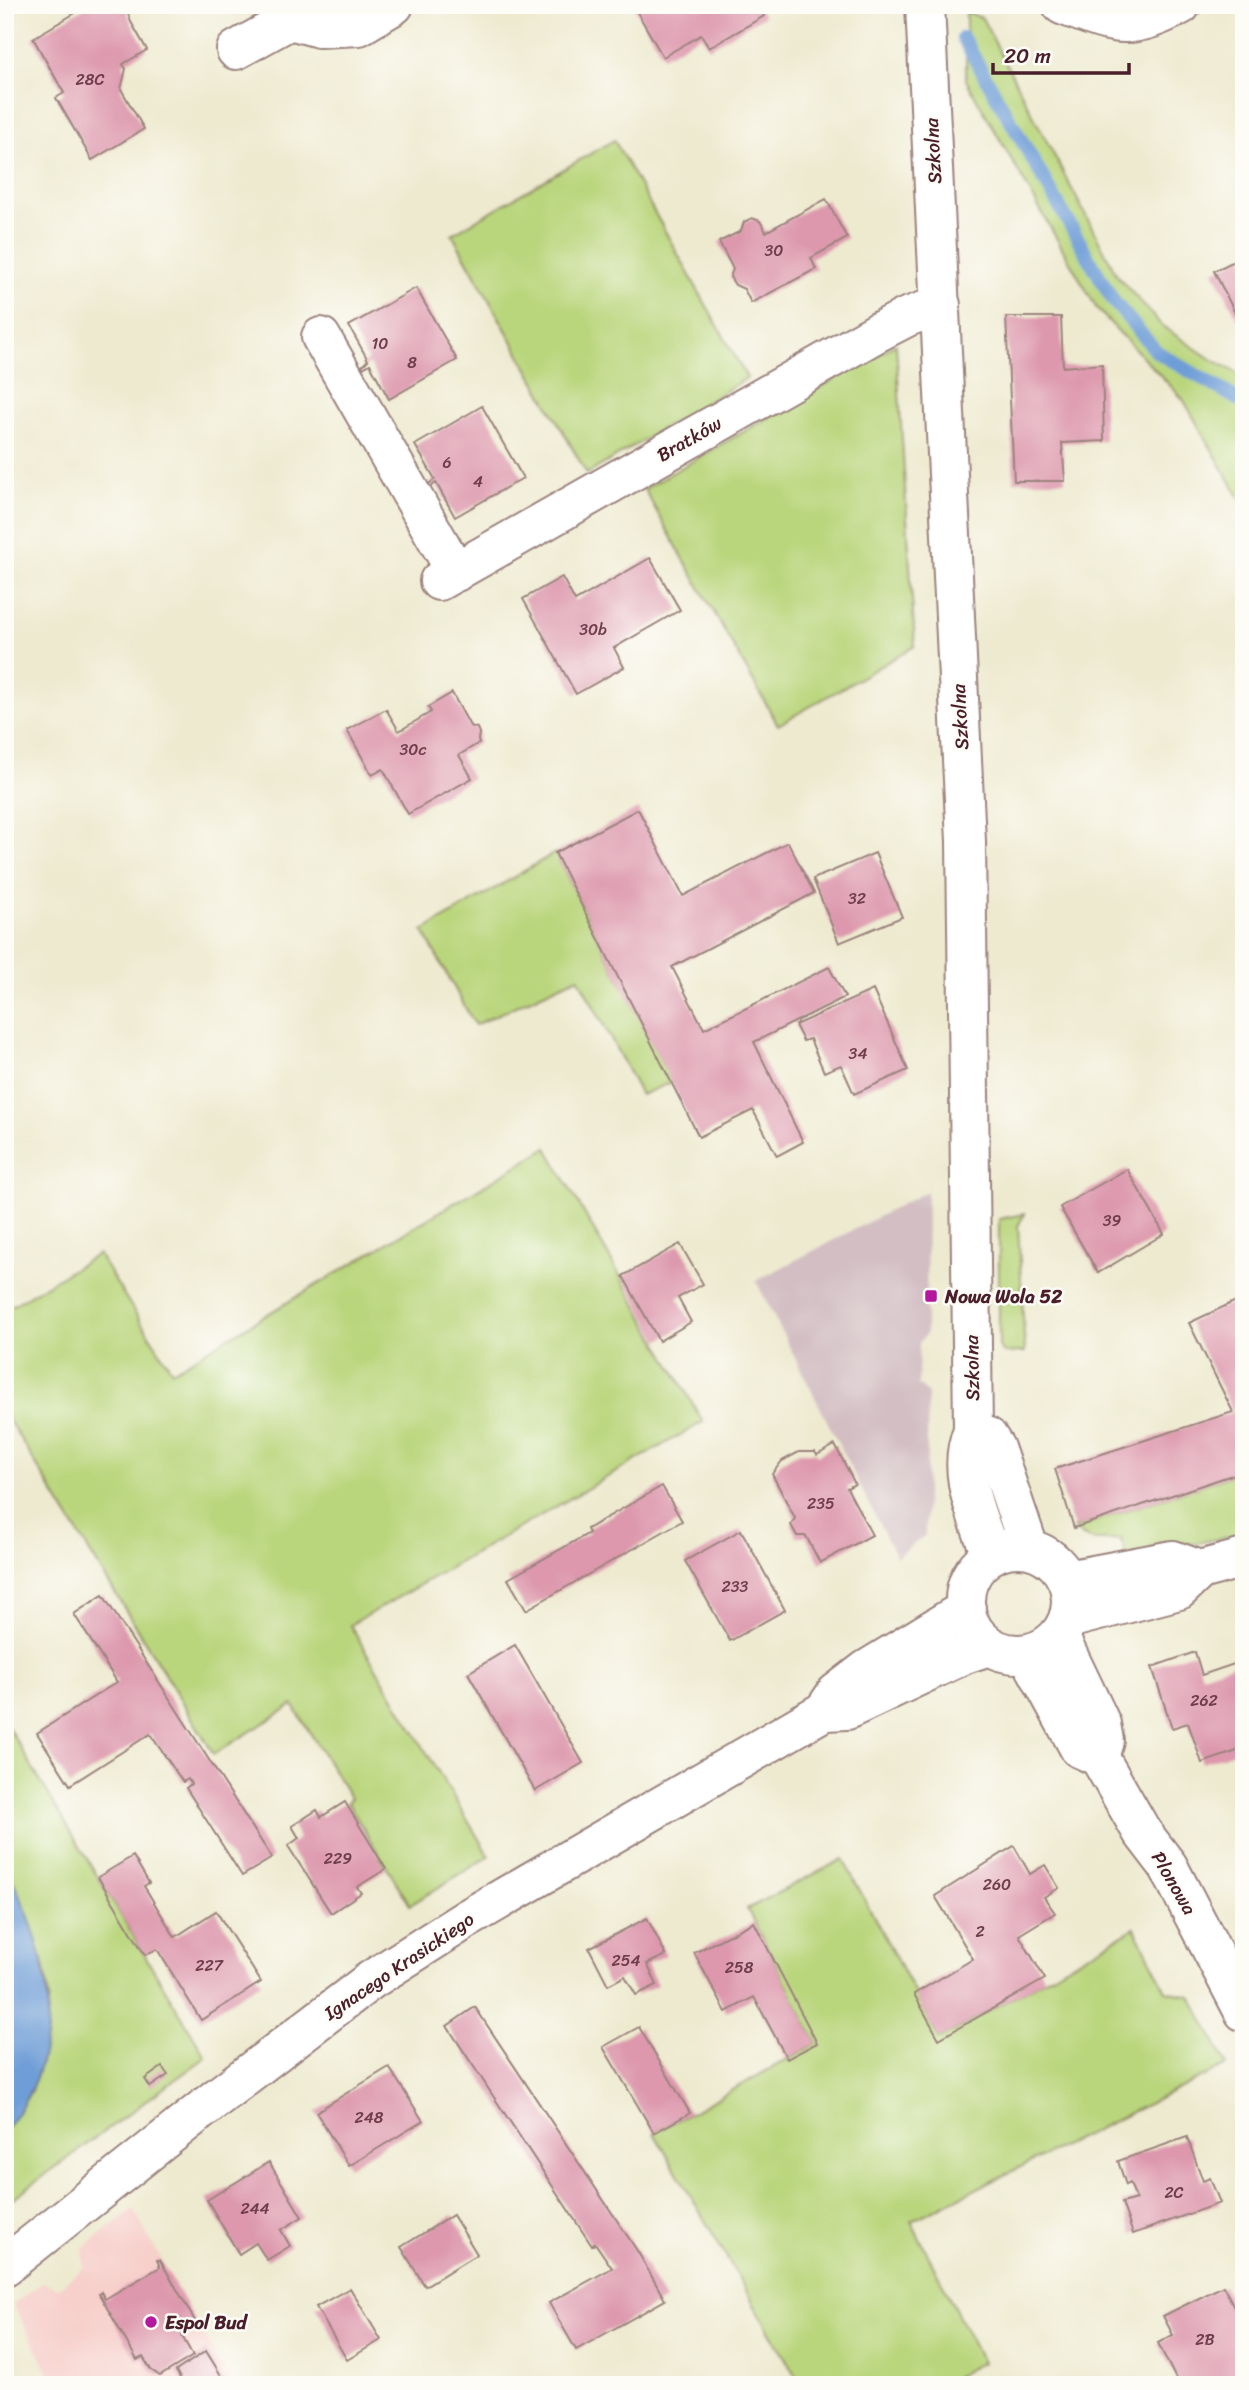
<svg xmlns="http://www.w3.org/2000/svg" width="1249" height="2390" font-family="Sriracha,sans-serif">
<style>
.built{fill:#f7d0cc}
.industrial{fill:#d2bec3}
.green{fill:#bad67d;stroke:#827a54;stroke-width:2}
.water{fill:#6e9dd7;stroke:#5c5e81;stroke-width:2}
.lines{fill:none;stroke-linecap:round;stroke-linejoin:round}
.stream{stroke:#6e9dd7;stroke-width:14}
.building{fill:#dd98ad}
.minor-casing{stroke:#9c847e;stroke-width:42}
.minor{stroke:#fff;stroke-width:38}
.poi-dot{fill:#b5179e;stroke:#fdfcf7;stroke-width:2.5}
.labels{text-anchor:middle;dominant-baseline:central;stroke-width:5;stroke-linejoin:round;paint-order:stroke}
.number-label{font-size:16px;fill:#6f3d4c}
.street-label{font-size:19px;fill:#4a1f2b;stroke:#fdfcf7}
.poi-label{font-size:19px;font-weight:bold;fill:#4a1f2b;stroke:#fdfcf7;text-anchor:start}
</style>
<rect width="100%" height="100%" fill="#fdfcf7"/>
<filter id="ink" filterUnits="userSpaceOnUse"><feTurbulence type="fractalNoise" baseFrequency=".0143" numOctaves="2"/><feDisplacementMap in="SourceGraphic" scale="14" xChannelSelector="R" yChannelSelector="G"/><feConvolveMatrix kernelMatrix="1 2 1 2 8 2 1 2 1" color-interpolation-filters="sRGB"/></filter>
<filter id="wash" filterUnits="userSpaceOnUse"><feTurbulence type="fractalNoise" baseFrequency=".00686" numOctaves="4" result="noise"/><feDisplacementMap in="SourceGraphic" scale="28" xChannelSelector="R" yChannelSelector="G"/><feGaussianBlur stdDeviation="1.57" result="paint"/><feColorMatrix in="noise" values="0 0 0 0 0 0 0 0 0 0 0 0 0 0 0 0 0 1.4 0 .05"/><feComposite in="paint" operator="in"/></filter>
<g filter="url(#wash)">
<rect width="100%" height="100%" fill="#eeead0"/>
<polygon class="built" points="133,2209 232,2385 56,2385 13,2305 42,2282 58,2288 84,2267 83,2249"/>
<polygon class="industrial" points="927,1191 926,1334 919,1343 918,1384 928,1394 925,1535 896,1557 756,1281"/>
<g class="green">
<polygon points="966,12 982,18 1118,277 1162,326 1208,357 1244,377 1244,505 1183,399 1097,309 966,80"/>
<polygon points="614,140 747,378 587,474 452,234"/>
<polygon points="896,344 915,646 778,725 644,489"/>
<polygon points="555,853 672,1082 641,1095 578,977 475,1025 423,931"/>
<polygon points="547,1148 703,1422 350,1625 489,1856 410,1905 347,1802 351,1799 293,1705 214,1754 5,1414 5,1310 98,1254 172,1371"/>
<polygon points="1024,1214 1018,1226 1025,1352 1004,1353 999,1346 999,1219"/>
<path d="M1244 1471V1534L1126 1556 1121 1539C1102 1540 1087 1544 1074 1528Z"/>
<polygon points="5,1722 206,2057 5,2204 5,2130 31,2091 49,1999 45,1967 29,1919 5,1865"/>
<polygon points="843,1859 939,2039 1135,1928 1166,1991 1191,1996 1227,2065 911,2221 982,2362 940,2385 801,2385 654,2133 817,2043 747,1909"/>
</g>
<path class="water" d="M5 1865C51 1951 72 2049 5 2130Z"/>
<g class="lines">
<polyline class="stream" points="963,38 1114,302 1157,352 1244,403"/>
</g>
<g id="blocks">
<g class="building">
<polygon points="89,5 125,5 131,22 147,50 123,64 126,69 121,89 144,129 92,160 56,98 64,93 33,38"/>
<polygon points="633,5 758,5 764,16 709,48 701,35 663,57"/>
<polygon points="826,199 847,238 811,258 816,269 751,303 744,289 735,285 730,277 733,269 719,242 741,231 744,222 752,218 760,221 766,232"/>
<polygon points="1244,256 1244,324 1241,325 1214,271"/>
<polygon points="416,288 457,360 389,399 370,364 363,368 362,366 368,360 349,326"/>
<polygon points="1006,317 1061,317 1063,367 1102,364 1104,441 1062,443 1065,481 1014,481"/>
<polygon points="482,406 523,478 455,517 436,483 430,487 429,484 435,479 415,445"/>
<polygon points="650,558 680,610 614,648 624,667 576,694 523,599 562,577 575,601"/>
<polygon points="452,693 470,726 477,728 479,733 478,740 479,743 459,755 472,778 408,814 383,769 372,775 347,730 386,709 399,731 431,712 428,707"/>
<polygon points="638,809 683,896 788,842 814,893 672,967 704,1029 829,967 845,997 754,1042 803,1142 777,1156 753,1110 699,1137 555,853"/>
<polygon points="875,853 902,917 839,943 813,879"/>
<polygon points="873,990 908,1070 854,1094 841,1065 824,1072 810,1039 803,1041 795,1025"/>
<polygon points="1127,1169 1164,1234 1098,1273 1060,1207"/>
<polygon points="680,1244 703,1284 678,1298 691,1322 659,1341 623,1276"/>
<polygon points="1240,1299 1244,1308 1244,1471 1074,1528 1055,1469 1233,1412 1189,1323"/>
<polygon points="835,1445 855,1484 847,1488 872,1535 820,1563 806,1536 797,1536 791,1525 795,1518 772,1474 782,1461 799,1452 815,1452 817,1455"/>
<polygon points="662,1486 682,1521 526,1610 508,1579 589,1533 587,1529"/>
<polygon points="741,1530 785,1610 730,1641 685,1561"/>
<polygon points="103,1595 272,1858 242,1876 186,1788 191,1784 188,1779 183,1782 150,1734 70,1785 37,1733 117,1682 74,1614"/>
<polygon points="515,1645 583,1763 535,1791 468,1673"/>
<polygon points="1195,1652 1202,1675 1237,1663 1244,1682 1244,1718 1241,1719 1238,1734 1243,1749 1202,1763 1188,1723 1172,1728 1152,1667"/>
<polygon points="345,1802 386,1869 357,1887 361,1893 331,1913 288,1846 299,1838 292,1826 317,1810 321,1817"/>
<polygon points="1014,1846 1030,1874 1045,1865 1059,1888 1044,1897 1055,1913 1019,1935 1045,1979 939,2039 914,1994 973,1959 935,1896"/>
<polygon points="133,1856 149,1883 144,1886 175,1937 216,1911 261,1982 201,2020 157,1949 145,1955 98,1877"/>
<polygon points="647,1918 666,1955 647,1964 657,1985 636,1995 625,1976 608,1985 589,1948"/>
<polygon points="754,1922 817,2043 787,2059 754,1997 726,2012 694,1953"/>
<polygon points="475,2007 638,2252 665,2300 576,2350 549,2303 612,2268 595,2243 592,2246 447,2026"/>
<polygon points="639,2027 690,2113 654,2133 603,2047"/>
<polygon points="162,2067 168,2075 150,2087 145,2079"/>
<polygon points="389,2067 423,2121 349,2166 316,2112"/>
<polygon points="1187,2137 1203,2181 1210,2178 1220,2203 1133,2234 1122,2203 1136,2199 1130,2183 1126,2185 1118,2161"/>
<polygon points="269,2162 302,2217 281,2230 290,2246 267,2260 256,2243 239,2254 207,2200"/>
<polygon points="453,2215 477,2254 425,2286 401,2247"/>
<polygon points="157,2260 160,2260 198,2326 182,2336 193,2356 160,2376 151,2370 143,2357 137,2360 99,2294 101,2292 105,2299 160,2267"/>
<polygon points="1223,2286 1244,2325 1244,2385 1179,2385 1158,2343 1173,2335 1163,2316"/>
<polygon points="350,2288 381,2340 347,2360 316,2307"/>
<polygon points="206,2351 227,2385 184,2385 176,2371"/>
</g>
</g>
</g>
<g filter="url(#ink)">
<use href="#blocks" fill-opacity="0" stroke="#9c847e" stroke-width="2"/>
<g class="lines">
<defs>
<g id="minor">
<path d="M925 5 966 841 973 1430C955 1472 977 1515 991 1555"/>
<path d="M1062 5C1115 25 1128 33 1181 5"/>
<polyline points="236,50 290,20 319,28 359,26 394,5"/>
<polyline points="321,337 456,572"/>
<polyline points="439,581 878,332 907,317 941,305"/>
<polyline points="973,1430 988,1437 995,1448 1029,1548"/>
<circle cx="1018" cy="1601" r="53"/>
<polyline points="1067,1580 1173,1560 1200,1570"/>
<polyline points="1068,1619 1179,1590 1200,1570 1244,1558"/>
<polyline points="1059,1636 1101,1724 1104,1741 1099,1757"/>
<polyline points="1028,1654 1079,1748 1099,1757 1142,1832 1168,1866 1244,2012"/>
<polyline points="826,1711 847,1710 965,1654 989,1646"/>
<polyline points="5,2266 214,2100 371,1980 465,1920 824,1711 836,1693 866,1670 966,1609"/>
</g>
</defs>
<use href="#minor" class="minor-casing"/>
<use href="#minor" class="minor"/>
</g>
</g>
<g class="poi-dot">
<rect x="924" y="1289" width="14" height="14" rx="3.5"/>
<circle cx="151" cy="2322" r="7"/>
</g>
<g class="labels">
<g class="number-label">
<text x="90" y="79">28C</text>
<text x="774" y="250">30</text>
<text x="380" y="343">10</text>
<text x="412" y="362">8</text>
<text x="447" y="462">6</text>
<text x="478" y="481">4</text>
<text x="593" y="629">30b</text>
<text x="413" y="749">30c</text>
<text x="857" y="898">32</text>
<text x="858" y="1053">34</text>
<text x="1112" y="1220">39</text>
<text x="821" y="1503">235</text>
<text x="735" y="1586">233</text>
<text x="1204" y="1700">262</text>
<text x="338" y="1858">229</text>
<text x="997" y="1884">260</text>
<text x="980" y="1931">2</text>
<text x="626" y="1960">254</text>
<text x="209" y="1965">227</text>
<text x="739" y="1967">258</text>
<text x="369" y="2117">248</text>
<text x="1174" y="2192">2C</text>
<text x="255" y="2208">244</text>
<text x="1205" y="2339">2B</text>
</g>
<g class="street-label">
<text transform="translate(933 151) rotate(-93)">Szkolna</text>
<text transform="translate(689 439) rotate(-30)">Bratków</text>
<text transform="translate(960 717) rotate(-93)">Szkolna</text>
<text transform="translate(972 1368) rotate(-91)">Szkolna</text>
<text transform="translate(1174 1883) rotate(60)">Plonowa</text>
<text transform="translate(399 1966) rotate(-34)">Ignacego Krasickiego</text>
</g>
<g class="poi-label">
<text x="945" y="1296">Nowa Wola 52</text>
<text x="165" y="2322">Espol Bud</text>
</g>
</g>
<rect width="1249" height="2390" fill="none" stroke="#fdfcf7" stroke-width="28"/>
<path d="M993 63v10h136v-10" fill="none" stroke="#4a1f2b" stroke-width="3.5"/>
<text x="1004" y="63" font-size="21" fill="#4a1f2b" stroke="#fdfcf7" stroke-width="5" paint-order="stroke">20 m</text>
</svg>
